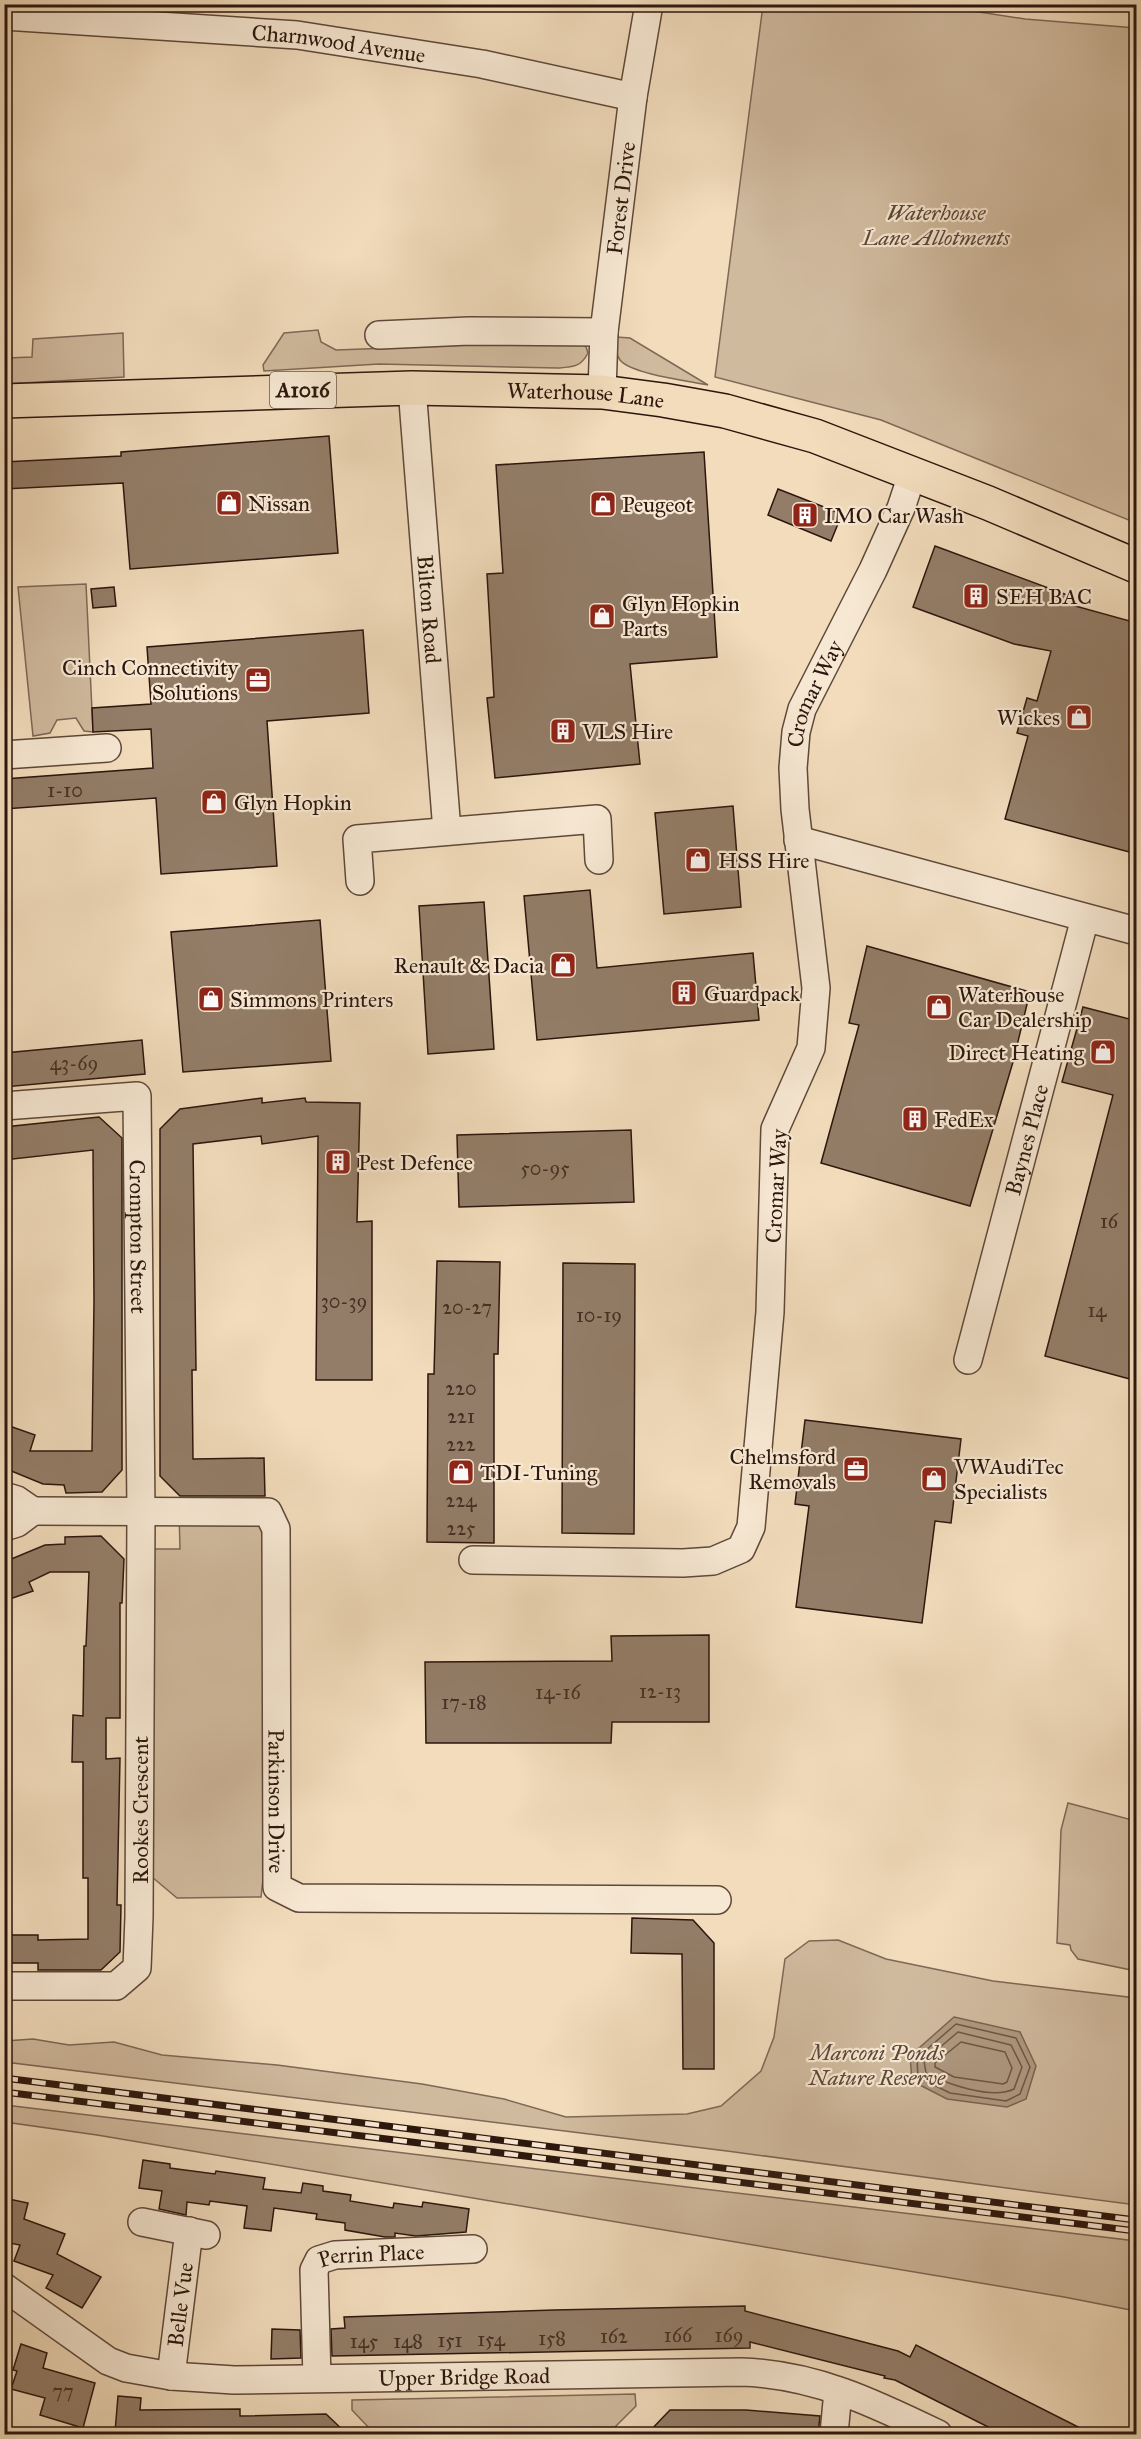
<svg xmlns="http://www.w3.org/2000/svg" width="1141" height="2439" font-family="'IM FELL Great Primer',serif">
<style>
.green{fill:#d0ba9e;stroke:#7e6856;stroke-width:1.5}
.water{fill:#af9980;stroke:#7b6552;stroke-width:1.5}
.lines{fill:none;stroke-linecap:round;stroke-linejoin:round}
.shore{stroke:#6e5846;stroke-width:1.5}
.building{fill:#937d68;stroke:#2c160d;stroke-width:1.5}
.street-casing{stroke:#5e4839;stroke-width:30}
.primary-casing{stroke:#2c160d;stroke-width:36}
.street{stroke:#f7e8d3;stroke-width:27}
.primary{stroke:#f2dcbc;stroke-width:33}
.rail-casing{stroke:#2c160d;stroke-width:7}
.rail{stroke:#f7e8d3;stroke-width:4.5;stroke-dasharray:14;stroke-linecap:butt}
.labels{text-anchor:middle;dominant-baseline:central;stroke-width:4.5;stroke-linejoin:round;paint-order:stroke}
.number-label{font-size:20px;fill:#463024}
.shield{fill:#f7e8d3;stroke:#695548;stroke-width:1.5}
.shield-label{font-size:21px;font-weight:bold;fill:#2c160d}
.street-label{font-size:22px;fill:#2c160d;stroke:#f7e8d3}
.park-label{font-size:22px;font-style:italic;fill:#5d4738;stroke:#f7e8d3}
.poi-label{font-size:22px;fill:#2c160d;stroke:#f7e8d3;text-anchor:start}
</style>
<rect width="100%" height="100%" fill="#f2dcbc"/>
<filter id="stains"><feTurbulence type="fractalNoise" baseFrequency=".00333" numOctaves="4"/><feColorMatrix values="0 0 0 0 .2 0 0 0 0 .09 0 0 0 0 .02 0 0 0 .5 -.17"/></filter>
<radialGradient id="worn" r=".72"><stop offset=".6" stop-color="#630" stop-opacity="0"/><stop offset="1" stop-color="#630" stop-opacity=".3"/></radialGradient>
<g class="green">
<polygon points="763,5 934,5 1025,19 1136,28 1136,523 881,420 715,377"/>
<path d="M318 330 321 342 336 350 578 341 586 347 588 353C581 367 573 367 558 368L379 364 264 371 263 365 284 333Z"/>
<polygon points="123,333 124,377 5,384 5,356 7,358 32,357 33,339"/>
<path d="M616 337 630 338 708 385C689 381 631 374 620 360 615 354 616 344 616 337Z"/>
<polygon points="86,584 93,732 84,731 76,718 57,720 50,733 33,736 18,587"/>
<polygon points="179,1512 247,1514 268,1534 266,1852 261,1897 177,1898 152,1877 152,1549 180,1549"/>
<polygon points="1068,1803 1136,1821 1136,1971 1078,1959 1071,1950 1070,1945 1057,1943 1061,1830"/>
<polygon points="838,1940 886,1959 993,1981 1136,1998 1136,2205 727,2151 5,2062 5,2041 33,2039 69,2045 114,2042 162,2055 277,2065 422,2084 504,2099 566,2117 687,2114 721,2106 761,2071 774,2037 785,1959 809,1941"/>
<polygon points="5,2105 1136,2241 1136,2311 1064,2297 97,2135 5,2122"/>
<polygon points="635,2394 636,2406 615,2427 371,2430 352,2410 352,2400"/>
</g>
<polygon class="water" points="954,2017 1020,2032 1036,2066 1026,2099 1007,2107 947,2099 912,2081 910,2056"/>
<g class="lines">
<g class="shore">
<polygon points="956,2024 1016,2038 1030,2067 1020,2094 1006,2101 950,2093 918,2077 917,2058"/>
<path d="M958 2032 1011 2045 1022 2067 1014 2089C992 2100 947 2084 926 2073L924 2061Z"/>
<polygon points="961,2042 1005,2052 1012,2068 1007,2082 1003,2084 954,2077 935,2067 935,2063"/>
</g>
</g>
<g class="building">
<polygon points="329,436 338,553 130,569 123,483 4,489 4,462 121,456 121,452"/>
<polygon points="704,452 717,657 630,664 640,764 495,778 487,698 494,697 487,574 503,573 496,465"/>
<polygon points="778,489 842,514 831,541 768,515"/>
<polygon points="935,546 1070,596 1068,604 1137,623 1137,854 1005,819 1028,736 1017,733 1027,698 1037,701 1051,651 1014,644 913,607"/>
<polygon points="114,587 116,606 93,608 91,589"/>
<polygon points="363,630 369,713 267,721 277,866 161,874 156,798 4,809 4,779 153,768 151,729 93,732 92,708 151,704 147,647"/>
<polygon points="733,806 741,907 664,914 655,813"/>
<polygon points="590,890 597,968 753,953 759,1020 537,1040 524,896"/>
<polygon points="484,902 494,1049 428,1054 419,906"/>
<polygon points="320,920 331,1061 183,1072 171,932"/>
<polygon points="867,946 1030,992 1013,1062 970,1206 821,1163 859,1025 849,1023"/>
<polygon points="1083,1007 1137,1021 1137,1381 1045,1356 1113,1095 1062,1082"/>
<polygon points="142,1040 145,1074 4,1087 4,1053"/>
<polygon points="262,1098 262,1103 305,1098 306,1102 360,1103 357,1222 372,1221 372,1380 316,1380 318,1136 262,1144 261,1136 193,1144 196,1370 192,1370 193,1459 264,1458 265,1496 180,1496 160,1476 160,1129 180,1109"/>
<polygon points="99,1117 122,1138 122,1470 102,1492 66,1493 64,1485 43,1484 4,1468 4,1424 35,1435 30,1451 92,1451 94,1301 93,1150 4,1160 4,1127"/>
<polygon points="631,1130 634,1202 459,1207 457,1135"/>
<polygon points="437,1261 500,1262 498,1354 494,1354 494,1543 427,1542 428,1374 434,1374"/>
<polygon points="563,1263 635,1264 634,1534 562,1533"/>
<polygon points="805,1420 961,1439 951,1523 935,1521 922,1623 796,1607 809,1506 795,1504"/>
<polygon points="101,1536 124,1559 122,1603 120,1603 120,1718 106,1718 106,1759 120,1758 117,1905 121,1905 120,1952 101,1970 38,1970 38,1963 4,1963 4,1935 38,1935 38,1940 88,1939 88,1878 83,1878 83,1762 72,1762 73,1715 83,1716 84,1646 86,1646 89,1572 50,1572 29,1582 33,1591 4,1601 4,1562 45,1545 65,1544 65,1537"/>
<polygon points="709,1635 709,1722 612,1722 611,1743 426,1743 425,1662 612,1661 611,1636"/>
<polygon points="632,1918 693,1920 714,1943 714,2069 683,2069 682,1954 631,1953"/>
<polygon points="143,2160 170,2164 170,2168 215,2174 216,2171 265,2178 263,2189 301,2193 303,2183 323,2186 323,2191 351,2195 350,2201 393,2208 394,2203 422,2207 423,2202 469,2209 466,2232 416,2236 395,2233 395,2237 385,2237 345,2230 345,2223 316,2219 317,2214 274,2208 271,2231 244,2228 247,2206 210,2201 209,2205 187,2202 186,2215 159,2209 162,2191 139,2188"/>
<polygon points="4,2198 28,2203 24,2219 65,2234 57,2254 101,2277 82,2308 46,2288 53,2275 14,2261 20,2245 4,2242"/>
<polygon points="745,2306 745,2311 898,2351 910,2357 916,2345 1092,2434 1002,2434 895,2380 884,2378 885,2376 750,2342 750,2348 332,2356 331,2329 345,2328 344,2317 554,2310"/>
<polygon points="272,2329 300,2330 301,2358 271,2359"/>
<polygon points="21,2344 47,2353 43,2368 95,2383 83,2428 40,2415 45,2398 11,2389 17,2371 13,2370"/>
<polygon points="118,2396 141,2398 140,2410 240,2409 240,2416 326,2414 347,2434 149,2434 115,2432"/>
<polygon points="670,2410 746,2410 820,2416 818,2434 647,2434"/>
</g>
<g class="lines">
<defs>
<g id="street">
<path id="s1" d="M4 16 297 35 482 64 633 97"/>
<polyline points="379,335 469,331 604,332"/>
<path id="s2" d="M412 388 447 831"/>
<path id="s3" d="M602 392 604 332 633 97 649 4"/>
<polyline points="4,755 107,748"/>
<polyline points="798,840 1136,931"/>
<polyline points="360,881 357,839 597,819 599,860"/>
<path id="s4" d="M4 1106 137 1096 141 1512 139 1917 137 1968 116 1986H4"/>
<path id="s5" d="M968 1360 1085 918"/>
<polyline points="4,1496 17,1500 33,1511 17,1523 4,1527"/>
<path id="s6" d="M33 1511 268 1512 276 1529 277 1887 299 1898 717 1900"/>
<path id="s7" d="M473 1560 683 1563 713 1561 741 1549 751 1527 770 1312 775 1129 811 1048 816 988 795 809 793 768 796 732 802 709 873 570 901 508 912 475"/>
<polyline points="142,2222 206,2235"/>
<path id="s8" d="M4 2287 108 2361 126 2368 171 2376 234 2380 741 2372C814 2374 874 2403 938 2434"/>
<path id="s9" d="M171 2376 189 2231"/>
<path id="s10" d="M317 2378 314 2270 319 2260 335 2255 473 2249"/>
<polyline points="834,2434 838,2391"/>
</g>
<g id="primary">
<path id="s11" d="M4 401 412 388 602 392 663 400 725 411 815 436 988 503 1136 566"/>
</g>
</defs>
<use href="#street" class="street-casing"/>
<use href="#primary" class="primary-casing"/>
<use href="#street" class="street"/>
<use href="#primary" class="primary"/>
<defs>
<g id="rail">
<polyline points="4,2078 1136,2220"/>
<polyline points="4,2092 1136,2231"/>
</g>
</defs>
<use href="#rail" class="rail-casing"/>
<use href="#rail" class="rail"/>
</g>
<defs>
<symbol id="shop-square" viewBox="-11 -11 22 22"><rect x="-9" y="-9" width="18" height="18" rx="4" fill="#8f2418" stroke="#f7e8d3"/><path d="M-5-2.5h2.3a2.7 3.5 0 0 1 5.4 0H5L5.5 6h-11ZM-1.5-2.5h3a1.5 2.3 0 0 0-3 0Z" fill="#fff"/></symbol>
<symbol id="building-square" viewBox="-11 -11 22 22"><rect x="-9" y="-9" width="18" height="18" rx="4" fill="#8f2418" stroke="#f7e8d3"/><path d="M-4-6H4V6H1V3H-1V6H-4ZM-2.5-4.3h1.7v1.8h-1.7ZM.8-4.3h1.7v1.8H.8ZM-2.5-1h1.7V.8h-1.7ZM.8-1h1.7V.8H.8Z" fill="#fff"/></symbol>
<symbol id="office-square" viewBox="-11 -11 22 22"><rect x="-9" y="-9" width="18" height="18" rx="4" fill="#8f2418" stroke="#f7e8d3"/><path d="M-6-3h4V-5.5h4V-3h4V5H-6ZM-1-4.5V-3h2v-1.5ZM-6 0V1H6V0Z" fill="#fff"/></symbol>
</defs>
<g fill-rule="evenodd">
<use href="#shop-square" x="214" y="488" width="30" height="30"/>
<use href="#shop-square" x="588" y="489" width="30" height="30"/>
<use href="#building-square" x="790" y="500" width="30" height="30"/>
<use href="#building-square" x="961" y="581" width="30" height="30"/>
<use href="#shop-square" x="587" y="601" width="30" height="30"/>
<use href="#office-square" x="243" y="665" width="30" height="30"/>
<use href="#shop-square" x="1064" y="702" width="30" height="30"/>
<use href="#building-square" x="548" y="716" width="30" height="30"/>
<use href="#shop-square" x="199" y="787" width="30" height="30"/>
<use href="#shop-square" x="683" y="845" width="30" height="30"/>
<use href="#shop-square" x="548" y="950" width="30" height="30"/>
<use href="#building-square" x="669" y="978" width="30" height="30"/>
<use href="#shop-square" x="196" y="984" width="30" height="30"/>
<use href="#shop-square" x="924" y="992" width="30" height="30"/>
<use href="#shop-square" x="1088" y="1037" width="30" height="30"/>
<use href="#building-square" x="900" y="1104" width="30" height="30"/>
<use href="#building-square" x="323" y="1147" width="30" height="30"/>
<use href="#office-square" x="841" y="1454" width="30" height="30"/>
<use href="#shop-square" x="446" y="1457" width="30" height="30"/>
<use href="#shop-square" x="919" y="1464" width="30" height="30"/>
</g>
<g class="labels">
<g class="number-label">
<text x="65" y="790">1-10</text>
<text x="74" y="1063">43-69</text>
<text x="545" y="1168">50-95</text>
<text x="1109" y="1221">16</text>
<text x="344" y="1301">30-39</text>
<text x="467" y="1307">20-27</text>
<text x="1097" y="1310">14</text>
<text x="599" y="1315">10-19</text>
<text x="461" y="1388">220</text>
<text x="461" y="1416">221</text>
<text x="461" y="1444">222</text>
<text x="461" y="1500">224</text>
<text x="461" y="1528">225</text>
<text x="660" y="1691">12-13</text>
<text x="558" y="1692">14-16</text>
<text x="464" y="1702">17-18</text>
<text x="678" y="2335">166</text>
<text x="729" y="2335">169</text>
<text x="614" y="2336">162</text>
<text x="552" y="2338">158</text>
<text x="491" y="2339">154</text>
<text x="450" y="2340">151</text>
<text x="364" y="2341">145</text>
<text x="408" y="2341">148</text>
<text x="63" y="2391">77</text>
</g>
<rect class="shield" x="270" y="372" width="66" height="36" rx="4.5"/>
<g class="shield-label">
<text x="303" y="390">A1016</text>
</g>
<g class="street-label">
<text stroke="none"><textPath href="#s1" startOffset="336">Charnwood Avenue</textPath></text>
<text stroke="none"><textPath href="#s3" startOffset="195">Forest Drive</textPath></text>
<text stroke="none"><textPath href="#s11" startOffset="582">Waterhouse Lane</textPath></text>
<text stroke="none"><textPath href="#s2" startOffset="222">Bilton Road</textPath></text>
<text stroke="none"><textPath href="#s7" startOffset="1142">Cromar Way</textPath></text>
<text stroke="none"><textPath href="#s5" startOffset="228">Baynes Place</textPath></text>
<text transform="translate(776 1186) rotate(-87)">Cromar Way</text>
<text stroke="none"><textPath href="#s4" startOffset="274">Crompton Street</textPath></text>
<text stroke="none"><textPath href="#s6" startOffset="526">Parkinson Drive</textPath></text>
<text transform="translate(140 1810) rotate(-90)">Rookes Crescent</text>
<text stroke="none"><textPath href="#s10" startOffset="172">Perrin Place</textPath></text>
<text stroke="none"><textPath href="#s9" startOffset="72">Belle Vue</textPath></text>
<text stroke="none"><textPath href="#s8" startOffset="486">Upper Bridge Road</textPath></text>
</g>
<g class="park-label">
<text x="936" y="212">Waterhouse<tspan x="936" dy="25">Lane Allotments</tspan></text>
<text x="877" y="2052">Marconi Ponds<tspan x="877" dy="25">Nature Reserve</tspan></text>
</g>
<g class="poi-label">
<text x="248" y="503">Nissan</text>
<text x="622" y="504">Peugeot</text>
<text x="824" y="515">IMO Car Wash</text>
<text x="996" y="596">SEH BAC</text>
<text x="622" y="603">Glyn Hopkin<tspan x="622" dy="25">Parts</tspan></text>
<text x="238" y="667" text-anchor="end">Cinch Connectivity<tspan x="238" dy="25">Solutions</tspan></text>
<text x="1060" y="717" text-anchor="end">Wickes</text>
<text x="582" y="731">VLS Hire</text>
<text x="234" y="802">Glyn Hopkin</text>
<text x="718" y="860">HSS Hire</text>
<text x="544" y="965" text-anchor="end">Renault &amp; Dacia</text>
<text x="704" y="993">Guardpack</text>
<text x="958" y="994">Waterhouse<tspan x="958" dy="25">Car Dealership</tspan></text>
<text x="230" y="999">Simmons Printers</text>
<text x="1084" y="1052" text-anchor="end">Direct Heating</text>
<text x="934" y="1119">FedEx</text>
<text x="358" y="1162">Pest Defence</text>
<text x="836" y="1456" text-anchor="end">Chelmsford<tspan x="836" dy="25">Removals</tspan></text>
<text x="954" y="1466">VWAudiTec<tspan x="954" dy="25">Specialists</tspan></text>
<text x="480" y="1472">TDI-Tuning</text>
</g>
</g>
<rect width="1141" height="2439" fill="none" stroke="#f2dcbc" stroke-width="24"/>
<rect x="6" y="6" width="1129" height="2427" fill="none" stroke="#2c160d" stroke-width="3"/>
<rect x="12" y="12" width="1117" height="2415" fill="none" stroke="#2c160d" stroke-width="1.5"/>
<rect width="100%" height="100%" filter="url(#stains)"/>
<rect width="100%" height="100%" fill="url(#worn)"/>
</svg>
